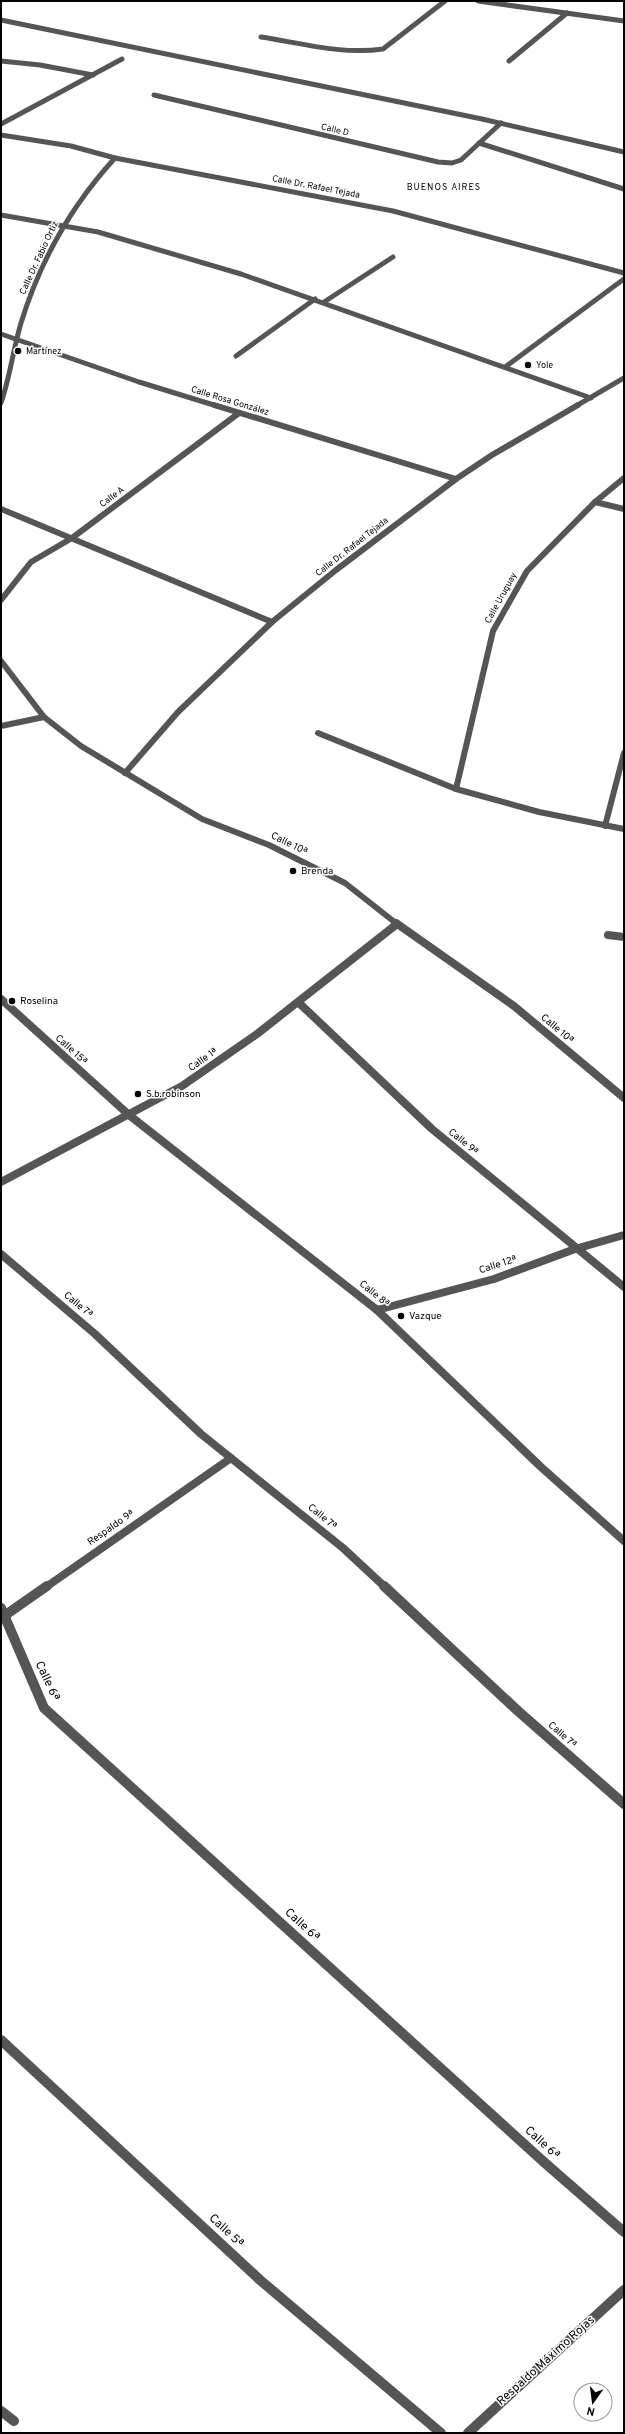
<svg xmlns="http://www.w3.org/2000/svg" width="625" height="2434" font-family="Overpass,sans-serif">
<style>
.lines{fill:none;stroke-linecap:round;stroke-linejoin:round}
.street-far3{stroke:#555;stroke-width:5}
.street-far2{stroke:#555;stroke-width:6}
.street-far1{stroke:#555;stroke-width:8}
.street{stroke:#555;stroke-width:10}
.poi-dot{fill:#000;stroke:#fff;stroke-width:1.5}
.labels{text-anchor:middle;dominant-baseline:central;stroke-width:3;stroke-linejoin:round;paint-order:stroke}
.far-street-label{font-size:9px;fill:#000;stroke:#fff}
.far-neighbourhood-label{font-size:9px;letter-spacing:1px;fill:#000;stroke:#fff}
.far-poi-label{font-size:9px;fill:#000;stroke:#fff;text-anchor:start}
.street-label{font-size:10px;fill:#000;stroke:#fff}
.poi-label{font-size:10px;fill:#000;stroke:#fff;text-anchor:start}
.near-street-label{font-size:12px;fill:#000;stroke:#fff}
</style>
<rect width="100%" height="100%" fill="#fff"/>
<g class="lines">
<g class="street-far3">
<polyline points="478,1 624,21"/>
<polyline points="1,20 482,119 624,152"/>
<path d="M261 37C301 43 342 55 383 49L445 1"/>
<polyline points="1,61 40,65 93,75"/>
<polyline points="509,61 567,13"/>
<polyline points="154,95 438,162 452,163 461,160 501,123"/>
<polyline points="1,124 122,59"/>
<polyline points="1,135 71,146 115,158 393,211 624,273"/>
<polyline points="479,143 624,189"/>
<polyline points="1,215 98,232 241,274 591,398"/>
<polyline points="324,302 393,257"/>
<polyline points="1,334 139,382 217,406"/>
<polyline points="236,356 315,299"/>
<polyline points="505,367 624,279"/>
<path d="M1 403C10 377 13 350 21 323 40 261 71 206 115 158"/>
<polyline points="576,406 624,378"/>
</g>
<g class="street-far2">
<polyline points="214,405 456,479"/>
<polyline points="595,502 624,509"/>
<polyline points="1,509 272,622"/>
<polyline points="1,600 31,562 72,538 239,413"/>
<polyline points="1,661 44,717 81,746 202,819 269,845 345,883 397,924"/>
<polyline points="1,726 44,717"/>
<polyline points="318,733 456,789 539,812 624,829"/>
<polyline points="125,773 178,712 272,622 336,570 456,479 492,455 578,405"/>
<polyline points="456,789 493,631 527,571 595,502 624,478"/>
<polyline points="605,826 624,753"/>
</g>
<g class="street-far1">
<polyline points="396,923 514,1006 624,1098"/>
<polyline points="608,935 624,937"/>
<polyline points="1,999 129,1115 377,1310 541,1467 624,1541"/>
<polyline points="298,1002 432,1129 624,1287"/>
<polyline points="1,1182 182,1086 257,1034 397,924"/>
<polyline points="1,1254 95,1334 201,1434 343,1548 385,1587"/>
<polyline points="377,1310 494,1279 575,1249 624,1235"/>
<polyline points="46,1587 231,1458"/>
</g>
<g class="street">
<polyline points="384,1586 518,1711 624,1804"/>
<polyline points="1,1608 44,1708 545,2163 624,2232"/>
<polyline points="4,1616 47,1586"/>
<polyline points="1,2040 260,2280 441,2433"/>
<polyline points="1,2411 14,2421"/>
<polyline points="468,2433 624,2290"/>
</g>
</g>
<g class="poi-dot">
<circle cx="18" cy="351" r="4"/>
<circle cx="528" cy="365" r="4"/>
<circle cx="293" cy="871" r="4"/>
<circle cx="12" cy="1001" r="4"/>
<circle cx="138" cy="1094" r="4"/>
<circle cx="401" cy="1316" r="4"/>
</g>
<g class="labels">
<g class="far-street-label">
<text transform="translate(335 130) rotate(13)">Calle D</text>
<text transform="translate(316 187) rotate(11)">Calle Dr. Rafael Tejada</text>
<text transform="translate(39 258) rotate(-65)">Calle Dr. Fabio Ortiz</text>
<text transform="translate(230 401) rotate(17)">Calle Rosa González</text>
<text transform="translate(112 497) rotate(-37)">Calle A</text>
<text transform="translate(352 547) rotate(-38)">Calle Dr. Rafael Tejada</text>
<text transform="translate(501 598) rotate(-61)">Calle Uruguay</text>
</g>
<g class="far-neighbourhood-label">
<text x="444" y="187">BUENOS AIRES</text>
</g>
<g class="far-poi-label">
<text x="26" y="351">Martínez</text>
<text x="536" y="365">Yole</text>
</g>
<g class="street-label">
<text transform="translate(289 844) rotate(26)">Calle 10ª</text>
<text transform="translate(557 1029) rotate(40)">Calle 10ª</text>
<text transform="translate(71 1050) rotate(42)">Calle 15ª</text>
<text transform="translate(203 1060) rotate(-35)">Calle 1ª</text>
<text transform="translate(463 1142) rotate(39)">Calle 9ª</text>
<text transform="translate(498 1265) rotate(-18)">Calle 12ª</text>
<text transform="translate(374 1294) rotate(39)">Calle 8ª</text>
<text transform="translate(78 1305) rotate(40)">Calle 7ª</text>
<text transform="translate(322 1517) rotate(39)">Calle 7ª</text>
<text transform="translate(111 1528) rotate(-35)">Respaldo 9ª</text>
<text transform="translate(562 1735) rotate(41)">Calle 7ª</text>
</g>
<g class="poi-label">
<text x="301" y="871">Brenda</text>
<text x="20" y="1001">Roselina</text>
<text x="146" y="1094">S.b.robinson</text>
<text x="409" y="1316">Vazque</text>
</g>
<g class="near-street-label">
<text transform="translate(47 1681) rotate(65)">Calle 6ª</text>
<text transform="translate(302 1925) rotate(42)">Calle 6ª</text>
<text transform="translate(542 2143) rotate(42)">Calle 6ª</text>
<text transform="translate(226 2231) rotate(43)">Calle 5ª</text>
<text transform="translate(546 2361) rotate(-42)">Respaldo Máximo Rojas</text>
</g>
</g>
<rect width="625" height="2434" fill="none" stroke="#000000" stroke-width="4"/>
<g transform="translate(593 2402) rotate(194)"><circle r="19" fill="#ffffff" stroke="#999999"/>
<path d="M0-3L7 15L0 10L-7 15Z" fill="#000000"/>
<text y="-6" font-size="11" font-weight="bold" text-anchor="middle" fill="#000000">N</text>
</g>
</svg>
